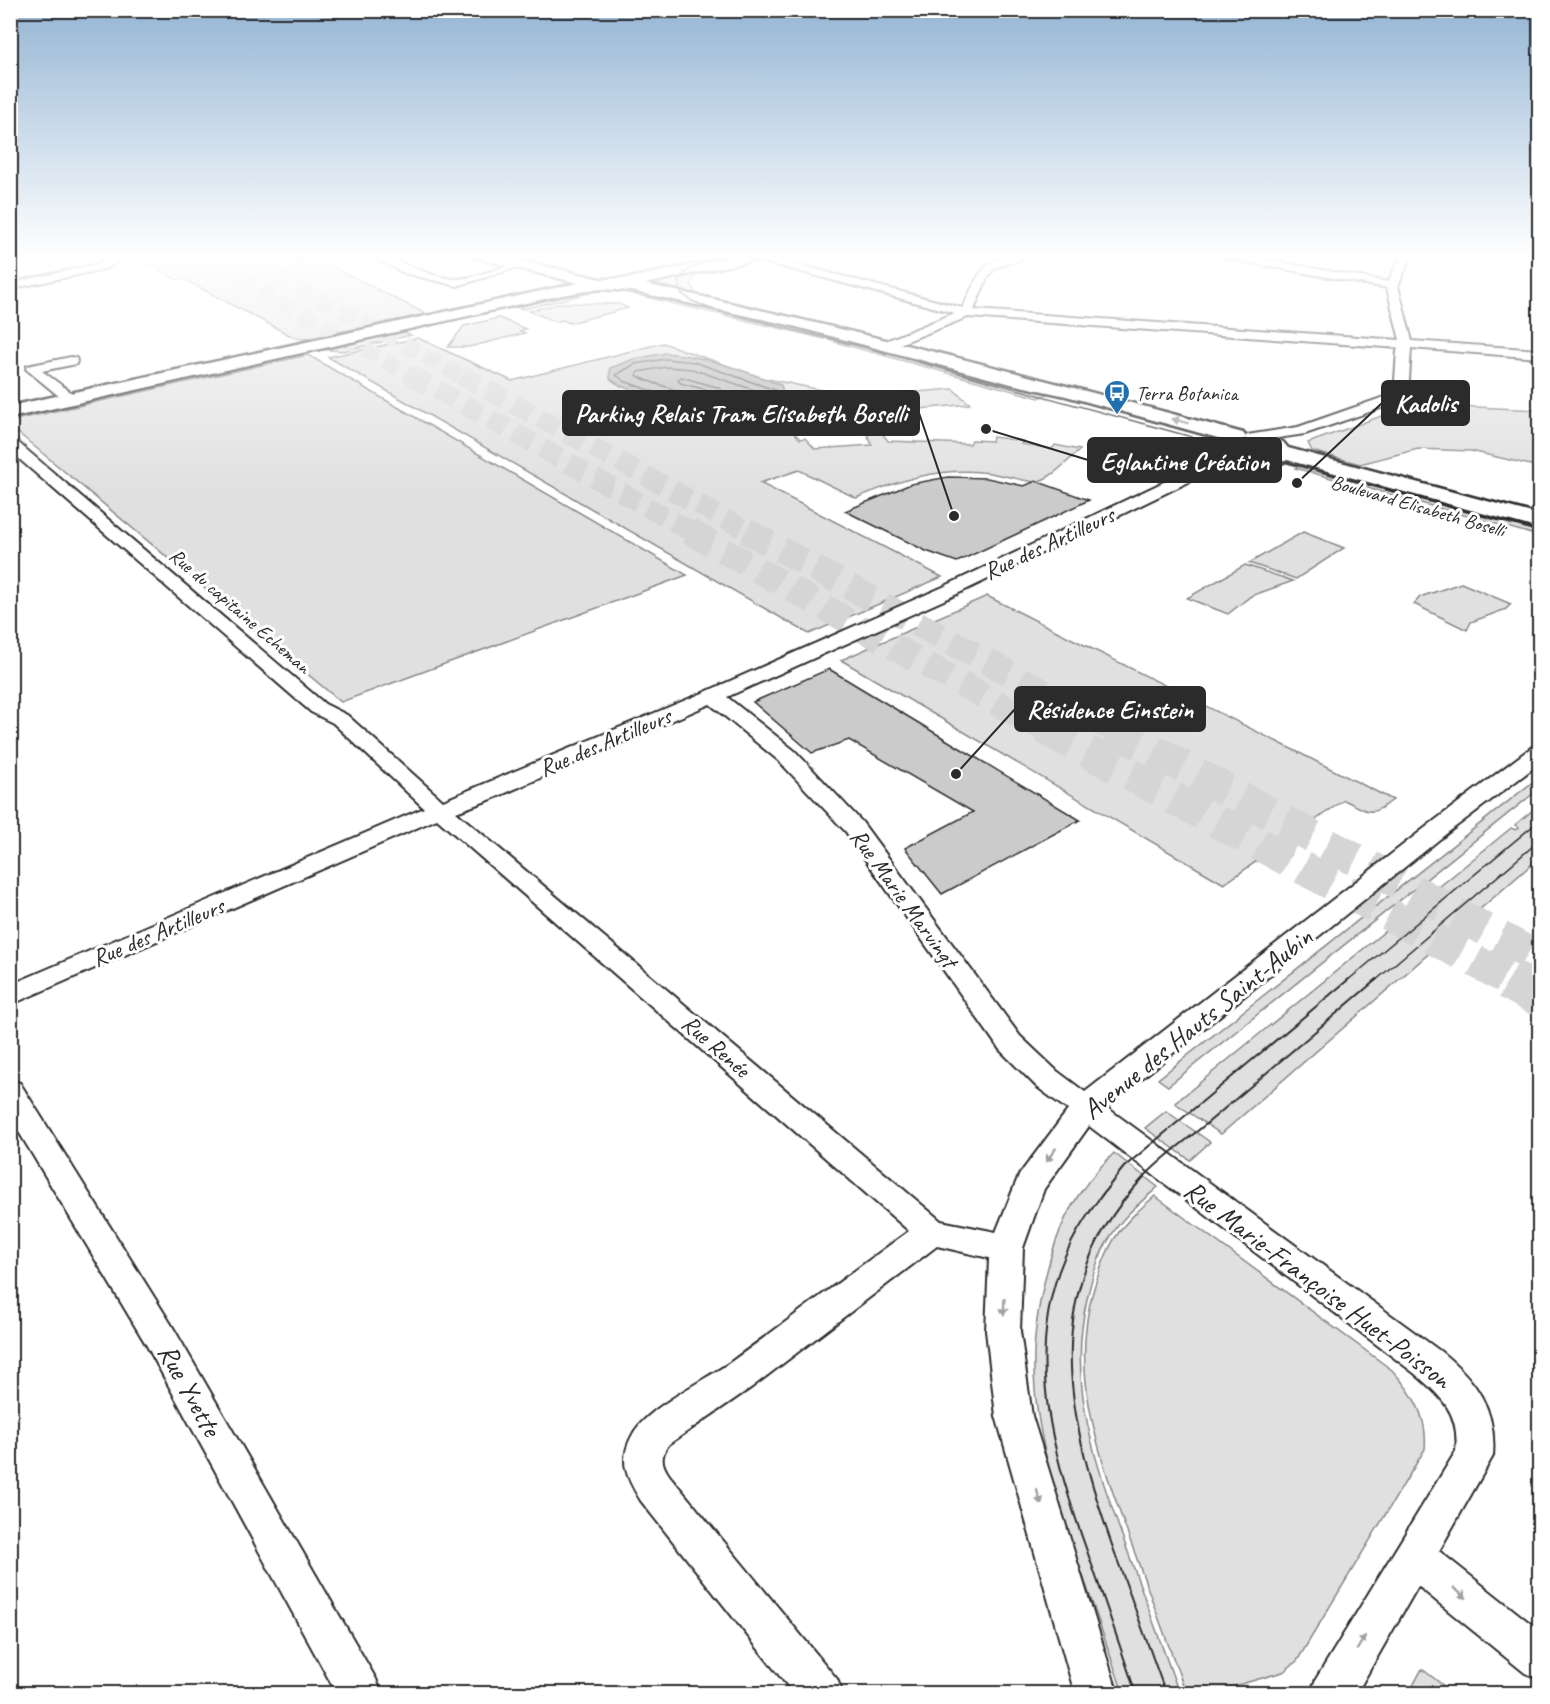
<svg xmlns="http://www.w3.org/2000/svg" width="1550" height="1704" font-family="Caveat,sans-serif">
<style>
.green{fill:#e0e0e0;stroke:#868686;stroke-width:1.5}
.water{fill:#b6b6b6;stroke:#7e7e7e;stroke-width:1.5}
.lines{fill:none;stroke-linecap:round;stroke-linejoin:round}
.shore{stroke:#636363;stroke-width:1.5}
.building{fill:#cbcbcb;stroke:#2b2b2b;stroke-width:1.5}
.highway-tunnel-far4{stroke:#d5d5d5;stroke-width:16;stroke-dasharray:16 8;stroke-linecap:butt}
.highway-tunnel-far3{stroke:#d5d5d5;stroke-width:20;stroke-dasharray:20 10;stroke-linecap:butt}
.highway-tunnel-far2{stroke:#d5d5d5;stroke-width:26;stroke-dasharray:26 13;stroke-linecap:butt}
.highway-tunnel-far1{stroke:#d5d5d5;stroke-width:33;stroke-dasharray:33 16;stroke-linecap:butt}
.highway-tunnel{stroke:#d5d5d5;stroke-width:42;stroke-dasharray:42 21;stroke-linecap:butt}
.street-casing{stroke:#2b2b2b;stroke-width:4}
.secondary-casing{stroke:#2b2b2b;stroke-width:5}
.street{fill:#fff;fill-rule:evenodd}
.secondary{fill:#fff;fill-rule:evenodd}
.tram-far1{stroke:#2b2b2b;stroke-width:1.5}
.tram{stroke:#2b2b2b;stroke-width:2}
.oneway{fill:#a0a0a0}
.labels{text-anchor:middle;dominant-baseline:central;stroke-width:6;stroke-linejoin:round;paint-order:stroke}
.far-poi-label{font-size:20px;fill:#2b2b2b;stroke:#fff;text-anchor:start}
.far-street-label{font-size:20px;fill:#2b2b2b;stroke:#fff}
.street-label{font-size:24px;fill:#2b2b2b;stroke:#fff}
.near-street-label{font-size:28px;fill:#2b2b2b;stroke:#fff}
.leader{fill:none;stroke:#2b2b2b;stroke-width:2}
.callout-dot{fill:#2b2b2b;stroke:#fff;stroke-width:2}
.callout{fill:#2b2b2b;stroke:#2b2b2b;stroke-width:2}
.callout-label{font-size:26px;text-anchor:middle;font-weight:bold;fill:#fff}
</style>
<rect width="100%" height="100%" fill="#fff"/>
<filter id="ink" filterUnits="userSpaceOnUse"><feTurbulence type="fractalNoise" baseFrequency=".0167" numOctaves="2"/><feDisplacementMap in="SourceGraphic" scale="12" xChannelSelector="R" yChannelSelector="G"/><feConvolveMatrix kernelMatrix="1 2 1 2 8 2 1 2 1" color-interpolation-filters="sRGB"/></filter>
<g filter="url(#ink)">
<g class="green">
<path d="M112 254H301L313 257 426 314 304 339 295 338 183 279 178 280C158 270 140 256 117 258Z"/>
<polygon points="703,270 694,277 691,284 696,293 704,299 639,284"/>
<polygon points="619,288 730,309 718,314 619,291 617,290"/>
<polygon points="577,291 591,293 523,309 517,307 519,304"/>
<polygon points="562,303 619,304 628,308 570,323 562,320 556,322 529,311"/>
<polygon points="735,310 836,334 824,339 723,315"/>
<polygon points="499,318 526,329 520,331 525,333 469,347 448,347 464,326"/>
<polygon points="400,330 411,335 343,351 314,349"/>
<polygon points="847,337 1052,392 1039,398 835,342"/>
<path d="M418 338 512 381 663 343 763 378 841 394 873 404 877 411 788 419 797 427 791 429 800 439 805 438 815 449 872 445 867 434 882 433 888 441 970 444 972 440 992 441 993 437 1024 441 1021 444 1052 449 1055 445 1080 450C1067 461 1052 479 1035 482 1029 482 992 472 981 472 935 468 898 481 856 498L799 470 760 483 942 577 809 634 328 357Z"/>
<polygon points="308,355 687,575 341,702 11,427 11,421"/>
<polygon points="953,389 970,404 920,409 904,393"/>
<polygon points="1414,404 1539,410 1539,467 1471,451 1418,449 1360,464 1312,451 1308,443"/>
<polygon points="1306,461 1539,525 1539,536 1295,468"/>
<polygon points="1303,532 1344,548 1296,579 1249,563"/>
<polygon points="1245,565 1293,581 1251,596 1228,614 1187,598"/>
<polygon points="1461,583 1511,604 1506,609 1471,622 1467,630 1414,604 1420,597"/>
<path d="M987 596 1393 800C1369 818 1370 812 1344 800L1224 884 841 660Z"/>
<polygon points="1539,777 1539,789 1168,1086 1158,1079"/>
<polygon points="1539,805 1539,858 1221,1134 1175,1103 1511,828 1516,830 1519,828 1515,825"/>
<polygon points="1166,1111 1210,1142 1190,1160 1145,1128"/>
<path d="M1114 1153 1158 1187C1141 1202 1123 1216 1111 1236 1098 1255 1092 1277 1087 1299 1066 1387 1098 1470 1128 1552 1145 1599 1162 1646 1179 1693H1123C1108 1649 1093 1604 1077 1559 1057 1498 1035 1434 1034 1369 1033 1339 1038 1308 1045 1279 1058 1225 1074 1192 1114 1153Z"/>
<path d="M1155 1196 1392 1370C1413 1393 1428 1417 1425 1449L1297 1661 1283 1672 1210 1693H1186C1167 1642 1149 1591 1130 1540 1099 1455 1065 1366 1098 1276 1103 1262 1108 1247 1117 1235 1127 1220 1141 1208 1155 1196Z"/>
<polygon points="1422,1669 1453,1693 1409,1693"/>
</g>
<path class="water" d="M666 353C706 356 744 371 781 385L784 395C780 399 776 405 771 408 727 432 664 401 621 386L610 379V368L634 359Z"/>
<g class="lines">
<g class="shore">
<path d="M666 359 694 362 775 390 777 393C772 397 768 402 762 405 725 424 661 394 624 381L616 375 635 364Z"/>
<path d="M666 367 692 369 760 392 762 395C729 411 699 398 667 387 656 384 646 381 636 375L638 372Z"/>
<polygon points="681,377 720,388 722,391 719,393 680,383 678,379"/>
</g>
</g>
<g class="building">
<polygon points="948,477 987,478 1024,486 1036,481 1089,500 957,562 926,551 845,511 911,484"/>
<polygon points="829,669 955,745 1080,820 942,894 905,848 973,812 849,740 812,753 753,702"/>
</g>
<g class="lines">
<g class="highway-tunnel-far4">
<polyline points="197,254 414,377"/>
<polyline points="256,264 464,377"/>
</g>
<g class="highway-tunnel-far3">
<polyline points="411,375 692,532"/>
<polyline points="461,375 749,532"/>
</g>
<g class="highway-tunnel-far2">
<polyline points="689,531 914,658 1047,730"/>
<polyline points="746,531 1114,730"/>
</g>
<g class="highway-tunnel-far1">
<polyline points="1044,728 1512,981"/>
<polyline points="1111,728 1540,959"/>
</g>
<polyline class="highway-tunnel" points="1509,979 1540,996"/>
<defs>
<g id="street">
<path d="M101 254C108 254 113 253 117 259L114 265 101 270 10 289V283L98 264 106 260Z"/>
<polygon points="300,254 322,254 317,257 296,259 295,257"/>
<path d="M367 254C395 254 425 278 456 279 470 280 507 265 523 261L528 264 457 286 404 273Z"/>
<path d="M749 254H757L963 308C981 266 987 254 1037 254L995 268 987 278 974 310 1400 340 1387 288 1219 257 1214 254H1235L1388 282 1402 254H1412L1398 286 1412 341 1540 350V358L1411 348 1409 380 1401 401 1305 434 1252 442 1247 441 1245 438 1247 435 1298 427 1390 395 1395 380 1397 351 1399 348 968 317 887 349 881 345 883 342 955 313 749 258Z"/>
<polygon points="71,357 76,358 77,361 76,364 42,371 76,396 78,399 76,402 66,402 26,369 27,366"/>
<path d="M10 439 15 440 325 704 347 715 443 801 705 692 943 587 1189 470 1245 457 1250 459 1253 462 1250 465 1199 477 955 595 727 697 795 751 862 822 1020 1036 1057 1071 1085 1092 1430 824 1532 747 1540 746V763L1446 834 1106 1107 1440 1351C1475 1379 1497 1408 1493 1456L1439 1551 1540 1631V1679L1525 1673 1418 1586 1356 1694H1310L1316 1679 1456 1451C1460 1413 1442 1397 1414 1373L1089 1126 1044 1189 1023 1248 1020 1331 1032 1416 1118 1694H1075L996 1416 986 1331 989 1258 937 1246 752 1387 669 1444C660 1456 661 1463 669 1475L837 1679 843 1694H794L641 1501C626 1477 618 1460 633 1434 646 1409 703 1381 728 1364 789 1320 848 1275 909 1231L437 819 10 1005V985L424 808 333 723 311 712 10 451ZM710 704 779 761 846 832 1000 1050 1037 1087 1068 1110 1019 1175 996 1232 941 1221 456 812 492 799Z"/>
<polygon points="10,1080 20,1083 171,1324 376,1679 382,1694 337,1694 147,1346 10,1117"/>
</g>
<g id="secondary">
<path d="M471 254H495L600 279 630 278 744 254H770L763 258 645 284C846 328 1045 379 1243 433L1246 437 1243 441 1236 443 1066 396 1011 384 789 325 632 291 600 289 562 295 10 418V406L578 283 473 257Z"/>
<path d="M1263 435 1283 442 1288 448 1540 515V529L1287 460C1257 480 1218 460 1187 451L1184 447 1187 443 1194 441C1216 447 1249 464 1271 452L1256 445 1253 441 1256 437Z"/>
</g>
</defs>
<use href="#street" class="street-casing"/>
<use href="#secondary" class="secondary-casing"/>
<use href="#street" class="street"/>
<use href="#secondary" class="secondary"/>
<g class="tram-far1">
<path d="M737 254C715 258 693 262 678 280L681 293 692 301 716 311 866 348 1540 532"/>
<polyline points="1347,981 1540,820"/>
<polyline points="1375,981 1540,840"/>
</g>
<g class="tram">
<path d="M1136 1694C1120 1646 1104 1599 1087 1551 1055 1462 1026 1365 1059 1271 1073 1231 1098 1199 1124 1167L1349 979"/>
<path d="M1166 1694C1148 1644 1130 1595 1112 1545 1067 1416 1037 1290 1142 1179 1164 1155 1193 1136 1218 1114 1271 1069 1324 1024 1377 979"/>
</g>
</g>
<defs><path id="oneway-solid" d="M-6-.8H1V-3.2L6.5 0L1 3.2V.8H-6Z" transform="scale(1.5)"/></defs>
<g class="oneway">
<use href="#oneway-solid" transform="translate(1180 421) rotate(-165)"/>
<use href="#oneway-solid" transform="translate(1051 1155) rotate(126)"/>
<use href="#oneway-solid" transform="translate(1004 1307) rotate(93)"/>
<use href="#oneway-solid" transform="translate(1039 1497) rotate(73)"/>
<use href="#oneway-solid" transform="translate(1460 1593) rotate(38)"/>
<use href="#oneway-solid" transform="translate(1361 1643) rotate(-60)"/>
</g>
</g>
<linearGradient id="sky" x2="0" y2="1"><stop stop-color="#94b5d4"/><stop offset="0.52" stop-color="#fff"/><stop offset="1" stop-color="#fff" stop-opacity="0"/></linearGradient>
<rect width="1550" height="492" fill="url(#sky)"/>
<defs>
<symbol id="bus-pin" viewBox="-11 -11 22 30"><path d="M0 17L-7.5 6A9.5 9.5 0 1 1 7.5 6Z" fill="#1f6fb2" stroke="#fff"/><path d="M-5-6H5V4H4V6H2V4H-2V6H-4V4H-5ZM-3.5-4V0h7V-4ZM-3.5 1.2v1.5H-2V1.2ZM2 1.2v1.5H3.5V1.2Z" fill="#fff"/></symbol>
</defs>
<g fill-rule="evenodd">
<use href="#bus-pin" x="1102" y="378" width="30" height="40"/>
</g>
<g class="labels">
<g class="far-poi-label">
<text x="1136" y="393">Terra Botanica</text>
</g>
<g class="far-street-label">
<text transform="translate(1418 506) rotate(16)">Boulevard Elisabeth Boselli</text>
<text transform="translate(240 611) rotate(41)">Rue du capitaine Echeman</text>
</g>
<g class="street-label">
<text transform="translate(1049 543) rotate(-25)">Rue des Artilleurs</text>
<text transform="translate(605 742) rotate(-23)">Rue des Artilleurs</text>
<text transform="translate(904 898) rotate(54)">Rue Marie Marvingt</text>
<text transform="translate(158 932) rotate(-23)">Rue des Artilleurs</text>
<text transform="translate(716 1046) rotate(41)">Rue Renée</text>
</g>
<g class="near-street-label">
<text transform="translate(1197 1023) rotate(-39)">Avenue des Hauts Saint-Aubin</text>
<text transform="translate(1318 1284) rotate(37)">Rue Marie-Françoise Huet-Poisson</text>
<text transform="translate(190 1390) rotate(61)">Rue Yvette</text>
</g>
</g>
<path class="leader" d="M1297 483L1382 403M954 516L919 413M986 429L1088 460M956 774L1015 709"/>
<g class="callout-dot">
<circle cx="1297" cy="483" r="6"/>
<circle cx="954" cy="516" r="6"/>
<circle cx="986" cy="429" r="6"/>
<circle cx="956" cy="774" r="6"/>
</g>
<g class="callout">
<rect x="1382" y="381" width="87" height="44" rx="6"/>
<rect x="563" y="391" width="356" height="44" rx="6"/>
<rect x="1088" y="438" width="193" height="44" rx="6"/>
<rect x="1015" y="687" width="190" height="44" rx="6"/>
</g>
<g class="callout-label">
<text x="1426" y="412">Kadolis</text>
<text x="741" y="422">Parking Relais Tram Elisabeth Boselli</text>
<text x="1185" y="470">Eglantine Création</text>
<text x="1110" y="718">Résidence Einstein</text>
</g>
<rect width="1550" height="1704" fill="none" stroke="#fff" stroke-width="36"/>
<rect x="18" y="18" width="1514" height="1668" fill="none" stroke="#2b2b2b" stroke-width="2" filter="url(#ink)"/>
</svg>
